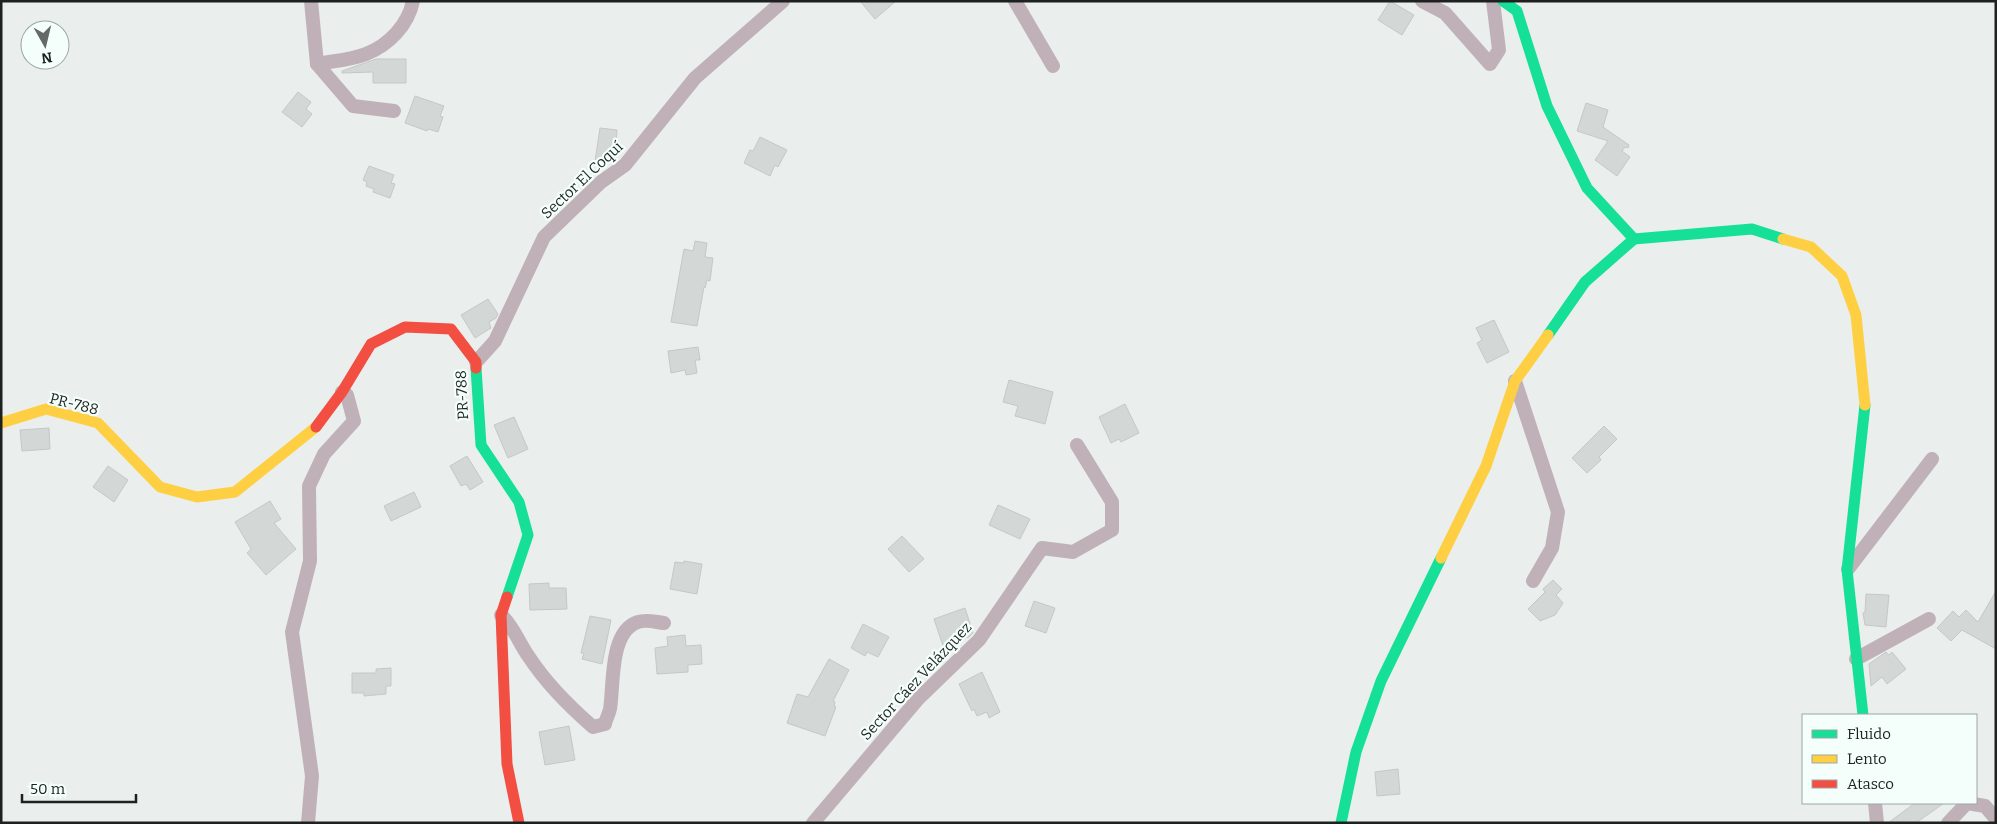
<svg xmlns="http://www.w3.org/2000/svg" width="1997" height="824" font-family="Bitter,serif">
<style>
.building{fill:#d3d7d5;stroke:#c4c8c6}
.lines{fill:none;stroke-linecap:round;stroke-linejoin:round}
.street{stroke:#c0b1b9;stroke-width:14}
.fast{stroke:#16e098;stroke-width:11}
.slow{stroke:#ffcf43;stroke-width:11}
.jam{stroke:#f24e42;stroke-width:11}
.labels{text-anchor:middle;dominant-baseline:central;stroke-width:4.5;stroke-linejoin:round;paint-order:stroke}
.street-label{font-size:15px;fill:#1d211f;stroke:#f4fffb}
</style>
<rect width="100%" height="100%" fill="#eaefed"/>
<g class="building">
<polygon points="860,1 896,1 875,19"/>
<polygon points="1390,1 1414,15 1402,35 1378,20"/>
<polygon points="376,59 406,59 406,83 373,83 373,72 342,73 342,71"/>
<polygon points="298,92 311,102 306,109 312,114 302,127 282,112"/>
<polygon points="415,96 444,106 440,116 443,117 438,132 428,129 427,131 405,123"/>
<polygon points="1586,103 1608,110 1603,127 1629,145 1628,148 1625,147 1622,151 1630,157 1617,176 1595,160 1608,141 1577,131"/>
<polygon points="600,128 617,130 615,161 612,163 595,161"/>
<polygon points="760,137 787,150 778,167 775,165 770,176 744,163 750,150 753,151"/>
<polygon points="369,166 394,175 391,183 395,184 390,198 373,192 374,189 366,186 367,182 363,180"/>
<polygon points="695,241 707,243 705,257 713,258 710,281 707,280 705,288 704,287 697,326 671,322 684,249 693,251"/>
<polygon points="488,299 498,314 496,318 489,322 491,328 475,338 461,315"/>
<polygon points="1494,320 1509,352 1487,363 1477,343 1482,340 1476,328"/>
<polygon points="698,347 700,360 695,360 697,373 686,375 685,370 671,373 668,351"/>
<polygon points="1009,380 1053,392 1045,424 1015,416 1018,406 1003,402"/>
<polygon points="1125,404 1139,433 1121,442 1119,439 1111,443 1099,417"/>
<polygon points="514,417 528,449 508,458 494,425"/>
<polygon points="1604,426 1617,439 1599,457 1601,460 1587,473 1572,458"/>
<polygon points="49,428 50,449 22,451 20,430"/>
<polygon points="467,456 483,482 470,490 466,484 461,486 450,466"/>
<polygon points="108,466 128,480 114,502 93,487"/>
<polygon points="414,492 421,507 391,521 384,506"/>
<polygon points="270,501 281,519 274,523 296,549 266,575 247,553 251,549 235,522"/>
<polygon points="998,505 1030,519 1020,539 989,525"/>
<polygon points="902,536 924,559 909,572 888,549"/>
<polygon points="684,561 702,564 697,594 670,589 675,562 684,563"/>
<polygon points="1553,580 1562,589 1556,595 1563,603 1555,615 1540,621 1528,609 1545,592 1543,589"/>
<polygon points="549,583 549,588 566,588 567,609 530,610 529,584"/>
<polygon points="1996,591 1996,649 1962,630 1951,641 1937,628 1953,611 1959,617 1966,610 1978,622"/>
<polygon points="1866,594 1889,595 1886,627 1865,625 1863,613 1865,612"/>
<polygon points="1034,601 1055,608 1046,633 1025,626"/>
<polygon points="965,608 973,633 969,637 943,646 934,619"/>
<polygon points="590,616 611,620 602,664 582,659 584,653 581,653"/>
<polygon points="863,624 889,637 878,657 867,652 865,656 851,648"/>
<polygon points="685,635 686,646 701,645 702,664 688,665 688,672 657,674 655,648 668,646 667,637"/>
<polygon points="1886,652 1889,655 1892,652 1906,669 1887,684 1882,677 1871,686 1869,664"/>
<polygon points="829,659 849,670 833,701 835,702 834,706 836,707 825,736 787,723 797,694 808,697"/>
<polygon points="391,668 391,686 386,686 386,694 364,696 364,693 352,693 352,673 376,673 376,669"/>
<polygon points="982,672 1000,712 989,718 987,712 977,716 974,709 972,711 959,684"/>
<polygon points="569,726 575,760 545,765 539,732"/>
<polygon points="1398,769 1400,794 1377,796 1375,772"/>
<polygon points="1915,803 1944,803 1916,823 1888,823"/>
</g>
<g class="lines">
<g class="street">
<polyline points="311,1 317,64 353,106 394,111"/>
<polyline points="1015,1 1053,66"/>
<polyline points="1422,1 1445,13 1490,64 1499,50 1493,1"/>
<path d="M317 64C332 61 351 60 366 54 389 45 408 25 413 1"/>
<polyline points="476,362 495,341 544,237 601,182 625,165 695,78 783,1"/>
<polyline points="1515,381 1558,512 1552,548 1533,581"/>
<polyline points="1848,569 1932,459"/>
<path d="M501 615C514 627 519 643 529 657 546 683 570 707 593 727L605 724C606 719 609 714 610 709 614 686 609 631 638 622 646 619 655 622 664 623"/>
<polyline points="1856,659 1929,619"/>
<polyline points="1875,803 1877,823"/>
<polyline points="1967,803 1985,806 1996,819"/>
<polyline points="308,823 312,776 292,632 310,561 309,486 324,454 354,421 347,395 342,392"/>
<polyline points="813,823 918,699 979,640 1042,548 1073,552 1112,530 1112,502 1077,445"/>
<polyline points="1948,823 1967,803"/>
</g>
<g class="fast">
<polyline points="1503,1 1517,11 1547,106 1587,188 1634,239 1752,229 1783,239"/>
<polyline points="1548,335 1585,282 1634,239"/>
<polyline points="476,368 481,445 519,502 528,535 507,597"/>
<polyline points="1863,715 1847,570 1865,405"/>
<polyline points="1341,823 1356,752 1381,681 1441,558"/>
</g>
<g class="slow">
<polyline points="1783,239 1811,247 1842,276 1856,315 1865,405"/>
<polyline points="1,423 46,409 98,423 160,487 197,497 235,492 316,427"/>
<polyline points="1441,558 1486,466 1515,381 1548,335"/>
</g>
<g class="jam">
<polyline points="316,427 342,392 371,344 405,327 451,329 476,362 476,368"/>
<polyline points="507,597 501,615 507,764 519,823"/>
</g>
</g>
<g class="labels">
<g class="street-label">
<text transform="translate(582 180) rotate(-43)">Sector El Coquí</text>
<text transform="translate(462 395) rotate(-93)">PR-788</text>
<text transform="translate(74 404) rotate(14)">PR-788</text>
<text transform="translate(916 681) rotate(-47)">Sector Cáez Velázquez</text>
</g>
</g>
<rect width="1997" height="824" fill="none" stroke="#1d211f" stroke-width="5"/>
<rect x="1802" y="714" width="175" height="90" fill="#f4fffb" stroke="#9ea6a3"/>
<rect x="1812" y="730" width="25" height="8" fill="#16e098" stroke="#9ea6a3"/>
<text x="1847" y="739" font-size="15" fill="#1d211f">Fluido</text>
<rect x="1812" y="755" width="25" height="8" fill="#ffcf43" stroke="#9ea6a3"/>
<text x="1847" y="764" font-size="15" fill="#1d211f">Lento</text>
<rect x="1812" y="780" width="25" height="8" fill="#f24e42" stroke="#9ea6a3"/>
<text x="1847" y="789" font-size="15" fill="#1d211f">Atasco</text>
<g transform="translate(45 45) rotate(172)"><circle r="24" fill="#f4fffb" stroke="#9ea6a3"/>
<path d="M0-4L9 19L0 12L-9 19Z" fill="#656967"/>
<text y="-8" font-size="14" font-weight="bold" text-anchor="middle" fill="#1d211f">N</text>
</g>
<path d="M22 794v8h114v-8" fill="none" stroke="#1d211f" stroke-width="2.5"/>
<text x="30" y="794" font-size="15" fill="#1d211f" stroke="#f4fffb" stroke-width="4" paint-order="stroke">50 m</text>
</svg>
